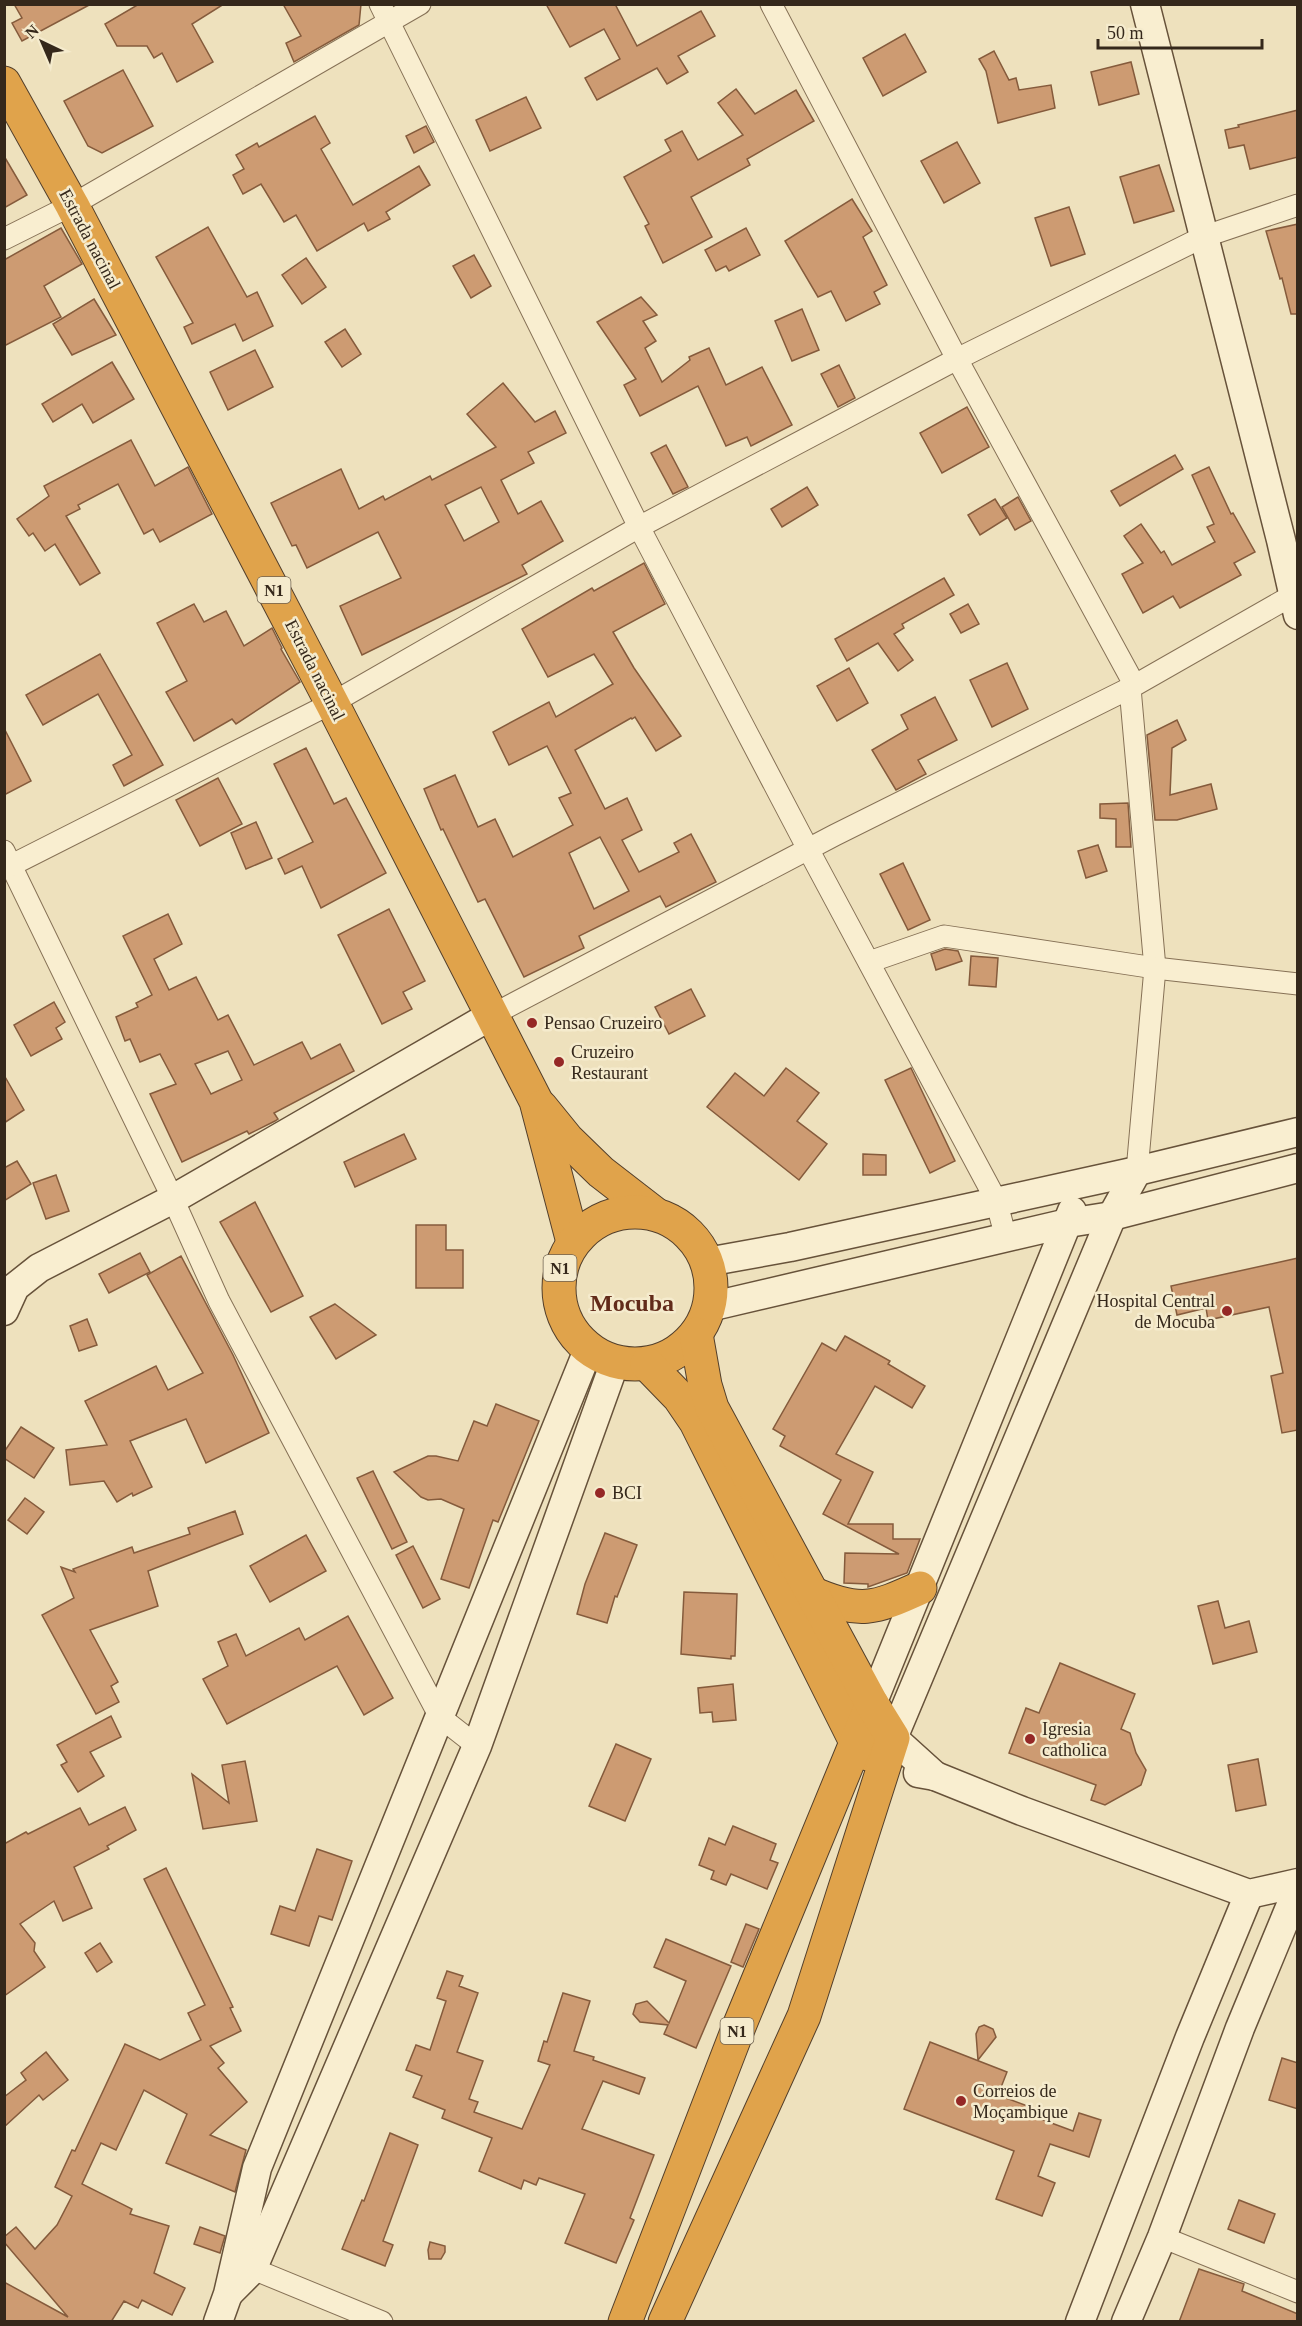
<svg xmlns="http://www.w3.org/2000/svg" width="1302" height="2326" font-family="'Times New Roman',serif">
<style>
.building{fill:#cd9b72;stroke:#855b3c;stroke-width:1.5;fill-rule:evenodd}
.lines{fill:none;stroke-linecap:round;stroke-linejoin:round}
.street-casing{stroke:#867156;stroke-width:23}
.secondary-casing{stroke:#67523a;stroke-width:31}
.highway-casing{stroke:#533f2b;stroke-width:35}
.street{stroke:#f9eed0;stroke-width:21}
.secondary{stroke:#f9eed0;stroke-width:28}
.highway{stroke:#e0a34b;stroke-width:33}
.poi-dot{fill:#952826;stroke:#f5ebcd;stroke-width:2}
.labels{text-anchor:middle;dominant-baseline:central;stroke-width:5;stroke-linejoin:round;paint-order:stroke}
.shield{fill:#f5ebcd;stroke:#6f6250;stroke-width:1.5}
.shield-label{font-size:16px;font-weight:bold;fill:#35281b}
.street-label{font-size:18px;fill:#35281b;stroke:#f5ebcd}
.poi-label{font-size:18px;fill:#35281b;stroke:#f5ebcd;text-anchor:start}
.district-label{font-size:24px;font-weight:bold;fill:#622b1a;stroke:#f5ebcd}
</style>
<rect width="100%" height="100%" fill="#eee1bd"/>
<g class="building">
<polygon points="14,4 91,4 22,41 12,23 22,18"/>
<polygon points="139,4 224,4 192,24 213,62 177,82 162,53 154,58 147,46 117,46 105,24"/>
<polygon points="283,4 361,4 359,25 294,62 286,43 301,36"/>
<polygon points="546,4 615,4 637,46 701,11 715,36 678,56 688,72 667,84 657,68 597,100 585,78 620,59 604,29 570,47"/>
<polygon points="905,34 926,72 883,96 863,58"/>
<polygon points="994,51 1009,80 1016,78 1019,90 1051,85 1055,108 998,123 986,71 979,59"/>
<polygon points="1131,62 1139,94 1099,105 1091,72"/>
<polygon points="123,70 153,126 102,153 88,146 64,101"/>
<polygon points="736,89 755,114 796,90 814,121 747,159 750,165 691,197 712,237 663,263 645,226 649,224 624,177 671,151 665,140 682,131 698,160 743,135 718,103"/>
<polygon points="526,97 541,128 490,151 476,120"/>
<polygon points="1298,110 1298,157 1250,169 1244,145 1229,148 1225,130 1239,127 1238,125"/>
<polygon points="315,116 330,143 321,149 353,205 419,166 430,185 386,212 390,219 368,231 364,223 317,251 296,215 284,222 261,184 243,194 233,175 244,169 236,155 257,143 259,147"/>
<polygon points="426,126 434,142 414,153 406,136"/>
<polygon points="957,142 980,183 944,203 921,161"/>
<polygon points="4,156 27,195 4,208"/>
<polygon points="1159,165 1174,211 1134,223 1120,177"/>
<polygon points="852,199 872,231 863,237 887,285 874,292 880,304 846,321 831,291 818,297 785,241"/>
<polygon points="1069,207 1085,254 1051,266 1035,218"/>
<polygon points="1298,224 1298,314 1291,314 1282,278 1280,279 1266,231"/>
<polygon points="208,227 247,297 257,292 273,326 243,341 235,324 192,344 184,327 193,323 156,257"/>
<polygon points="61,228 82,264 44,286 61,317 4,346 4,260"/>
<polygon points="746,228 760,255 729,271 726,266 716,271 705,250"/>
<polygon points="474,255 491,286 471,298 453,266"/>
<polygon points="306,258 326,287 302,304 282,275"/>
<polygon points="641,297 657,315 643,321 656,341 645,348 662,382 690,360 689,357 709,348 726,385 762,367 792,425 751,446 747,437 726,446 698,386 640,416 624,385 636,379 597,322"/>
<polygon points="94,299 116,335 72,355 53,324"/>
<polygon points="802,309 819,350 792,361 775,321"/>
<polygon points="345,329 361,354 342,367 325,342"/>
<polygon points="255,350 273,387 228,410 210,372"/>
<polygon points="112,362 134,399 93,423 82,404 53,422 42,404"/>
<polygon points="839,365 855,398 838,407 821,374"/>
<path d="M503 383 535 422 555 411 566 433 528 452 534 463 501 480 518 514 541 501 563 541 522 565 527 574 362 655 340 606 401 578 378 532 307 568 296 545 292 546 271 503 341 469 359 509 383 496 385 500 430 476 432 480 496 447 467 414ZM481 487 499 522 464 541 445 505Z"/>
<polygon points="967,407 989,447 942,473 920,433"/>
<polygon points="131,440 155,486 188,467 212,514 160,542 153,529 144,534 118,484 78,505 80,509 66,516 100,573 80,585 55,544 45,551 33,533 29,536 17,519 49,496 44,486"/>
<polygon points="666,445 688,487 673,494 651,453"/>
<polygon points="1175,455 1183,469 1120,506 1111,491"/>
<polygon points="1209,467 1231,514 1233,513 1255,552 1234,563 1241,575 1180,608 1173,596 1143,613 1122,574 1143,563 1124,536 1141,524 1161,553 1164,551 1172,565 1215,542 1207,527 1214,524 1192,475"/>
<polygon points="807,487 818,505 782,527 771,509"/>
<polygon points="1018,497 1031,521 1015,530 1002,507"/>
<polygon points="995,499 1007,518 980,535 968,515"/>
<path d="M644 563 665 604 613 632 634 668 681 736 656 751 635 717 632 719 631 718 575 750 605 809 627 798 642 830 622 840 639 872 679 852 674 843 691 834 716 882 666 907 660 896 579 936 584 948 524 977 485 899 478 902 443 829 441 830 424 789 455 775 478 827 495 819 513 857 573 825 559 798 571 793 547 746 509 765 493 732 549 702 556 717 613 684 594 654 548 677 522 629 592 588 594 591ZM600 837 629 891 594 909 569 853Z"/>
<polygon points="944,578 954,595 902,624 904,628 894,634 913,660 898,671 878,643 847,661 835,639"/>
<polygon points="194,604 204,622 226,611 244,646 272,628 282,648 281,649 300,682 236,724 232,719 194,741 166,692 187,681 157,623"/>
<polygon points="968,604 979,624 961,633 950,614"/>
<polygon points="100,654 163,765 124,786 113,765 132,755 98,694 43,725 26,695"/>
<polygon points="1007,663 1028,709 992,727 970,680"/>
<polygon points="849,668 868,703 837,721 817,686"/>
<polygon points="935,697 957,740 918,760 926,774 896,790 872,750 908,729 901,715"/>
<polygon points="1177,720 1186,740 1172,748 1170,795 1211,784 1217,809 1177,820 1155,820 1147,735"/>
<polygon points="4,728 31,781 4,795"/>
<polygon points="306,748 334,804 346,798 386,873 321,908 302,866 285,874 278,859 313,842 274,764"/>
<polygon points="218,778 242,824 200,846 176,800"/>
<polygon points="1128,803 1131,847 1116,847 1116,819 1100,818 1100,804"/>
<polygon points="256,822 272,858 246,869 231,833"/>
<polygon points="1098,845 1107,871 1086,878 1078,851"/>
<polygon points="903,863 930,920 908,930 880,874"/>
<polygon points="389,909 425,981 403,992 412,1009 382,1024 338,935"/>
<path d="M168 914 182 944 154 959 169 990 196 977 218 1020 228 1015 254 1065 302 1042 311 1059 340 1044 354 1071 274 1113 278 1119 275 1121 249 1134 247 1131 182 1162 150 1094 176 1084 160 1054 140 1062 130 1039 125 1041 116 1017 138 1007 136 1003 152 995 123 936ZM228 1051 242 1080 211 1094 195 1064Z"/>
<polygon points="945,949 958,951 962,961 936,970 931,954"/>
<polygon points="971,956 998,958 996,987 969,985"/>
<polygon points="691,989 705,1016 669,1034 655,1007"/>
<polygon points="54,1002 65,1022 56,1028 62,1039 31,1056 14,1025"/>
<polygon points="786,1068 819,1093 797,1121 827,1144 799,1180 707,1107 735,1073 764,1096"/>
<polygon points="911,1068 955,1161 930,1173 885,1080"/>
<polygon points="4,1075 24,1110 4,1123"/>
<polygon points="404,1134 416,1159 355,1187 344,1162"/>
<polygon points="863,1154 886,1155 886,1175 863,1175"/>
<polygon points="17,1161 31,1184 4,1201 4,1168"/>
<polygon points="56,1175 69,1211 46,1219 33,1183"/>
<polygon points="255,1202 303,1296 271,1312 220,1222"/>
<polygon points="416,1225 446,1225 446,1250 463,1250 463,1288 416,1288"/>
<polygon points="140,1253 150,1272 109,1293 99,1274"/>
<polygon points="181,1256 233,1355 269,1433 206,1463 186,1419 130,1441 152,1487 133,1496 132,1493 117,1502 104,1481 70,1485 66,1450 107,1445 85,1401 156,1366 168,1390 203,1373 147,1275"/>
<polygon points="1298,1258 1298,1430 1282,1433 1271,1376 1283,1373 1269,1307 1208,1320 1206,1308 1177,1315 1171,1286"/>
<polygon points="335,1304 376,1335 336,1359 310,1317"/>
<polygon points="87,1319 97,1345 79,1351 70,1326"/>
<polygon points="845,1336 890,1361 888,1364 925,1386 912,1408 875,1386 836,1454 873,1472 848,1524 893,1524 893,1539 920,1539 907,1573 868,1587 868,1584 844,1583 845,1553 899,1554 823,1514 841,1480 780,1446 785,1436 773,1429 822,1343 836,1351"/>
<polygon points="496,1404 539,1421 498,1522 493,1520 469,1588 441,1579 464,1509 441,1499 428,1500 421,1497 394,1472 428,1456 436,1456 458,1461 474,1421 487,1426"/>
<polygon points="21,1427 54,1448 34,1478 4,1458 4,1452"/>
<polygon points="373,1471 407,1542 392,1549 357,1478"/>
<polygon points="25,1498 44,1512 27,1534 8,1520"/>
<polygon points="235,1511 243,1534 148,1571 158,1606 90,1630 118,1682 111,1686 119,1702 96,1714 42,1615 74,1598 61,1567 75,1572 73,1569 132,1547 134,1553 190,1534 188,1528"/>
<polygon points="605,1533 637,1545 617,1597 615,1596 607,1623 577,1614 585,1584"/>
<polygon points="306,1535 326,1571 270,1602 250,1566"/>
<polygon points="413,1546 440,1599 423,1608 396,1555"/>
<polygon points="684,1592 737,1594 735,1656 731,1656 731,1659 681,1654"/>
<polygon points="1218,1601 1225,1628 1249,1621 1257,1652 1213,1664 1198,1606"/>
<polygon points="348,1616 393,1698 364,1715 337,1666 227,1724 203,1679 228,1666 218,1642 236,1634 246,1656 299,1628 305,1640"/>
<polygon points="1060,1663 1135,1694 1121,1729 1130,1733 1136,1753 1146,1770 1141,1785 1105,1805 1091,1800 1096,1785 1009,1753 1026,1708 1039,1713"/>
<polygon points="733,1684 736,1720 713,1722 712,1712 700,1713 698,1688"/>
<polygon points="111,1716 121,1737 90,1752 104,1776 78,1792 61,1765 67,1762 57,1745"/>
<polygon points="616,1744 651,1759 625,1821 589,1806"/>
<polygon points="1258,1759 1266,1805 1236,1811 1228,1765"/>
<polygon points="245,1761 257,1821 203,1829 192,1774 229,1803 222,1765"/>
<polygon points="125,1807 136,1830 107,1846 109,1849 74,1867 92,1908 63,1921 54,1901 20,1924 35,1943 34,1951 45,1967 4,1996 4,1844 26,1832 28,1834 80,1808 89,1825"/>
<polygon points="733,1826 776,1844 770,1860 778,1863 767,1889 731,1874 726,1885 711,1879 714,1871 699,1865 709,1838 725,1845"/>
<polygon points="317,1849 352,1861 332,1920 319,1916 309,1946 271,1934 280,1906 295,1911"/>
<polygon points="166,1868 233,2007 230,2008 241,2031 210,2046 224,2063 218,2068 247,2102 210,2135 246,2150 235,2192 166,2163 187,2114 144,2090 116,2150 101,2143 82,2184 132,2209 130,2214 169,2226 154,2273 185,2288 172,2315 142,2300 138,2308 124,2301 111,2322 4,2322 4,2282 68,2317 4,2242 4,2237 16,2227 35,2249 57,2225 72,2196 55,2187 72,2150 75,2151 125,2044 160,2060 201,2040 188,2013 205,2005 144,1879"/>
<polygon points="746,1924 759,1929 743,1967 731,1962"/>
<polygon points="666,1939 731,1966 696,2048 664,2034 668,2025 640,2022 633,2014 636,2004 647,2001 669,2023 686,1981 654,1967"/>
<polygon points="100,1943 112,1962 97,1972 85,1953"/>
<polygon points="447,1971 463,1976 459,1986 478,1993 457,2052 483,2061 469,2099 478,2102 474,2112 522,2129 550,2065 538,2061 544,2041 547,2042 563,1993 590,2001 574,2051 594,2057 593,2060 645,2078 639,2094 603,2081 582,2129 654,2155 630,2218 634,2220 616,2263 565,2243 585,2194 539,2178 536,2185 524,2180 521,2189 479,2171 492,2138 442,2118 445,2110 413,2097 422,2076 406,2070 416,2045 430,2050 446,2001 437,1998"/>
<polygon points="984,2025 993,2029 996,2037 978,2060 976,2034 979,2027"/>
<polygon points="930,2042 1007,2072 998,2095 1030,2107 1027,2114 1073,2131 1079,2113 1101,2120 1089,2157 1050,2144 1038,2176 1055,2183 1042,2216 996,2199 1014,2151 904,2109"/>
<polygon points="46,2052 68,2080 43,2100 39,2095 4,2127 4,2097 26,2080 21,2073"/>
<polygon points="1282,2058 1298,2063 1298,2109 1269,2100"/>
<polygon points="390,2133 418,2145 383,2241 393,2245 385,2266 342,2249 362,2200 364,2201"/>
<polygon points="1239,2200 1275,2214 1264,2243 1228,2229"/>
<polygon points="200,2227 225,2236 220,2253 194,2244"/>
<polygon points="430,2242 445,2246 445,2252 441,2259 429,2259 428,2250"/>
<polygon points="1199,2269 1244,2284 1242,2291 1298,2314 1298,2322 1179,2322"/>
</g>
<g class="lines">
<defs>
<g id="street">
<polyline points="380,4 639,527 808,849 996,1200 1006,1238"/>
<polyline points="771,4 957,359 1134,684"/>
<polyline points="4,239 72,205 420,4"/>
<polyline points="1130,688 1155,968 1137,1171"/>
<polyline points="4,851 173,1199 219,1301 440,1717 477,1746"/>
<polyline points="4,869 332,703 639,527 957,359 1203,237 1298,205"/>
<polyline points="869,962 944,936 1155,968 1298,984"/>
<polyline points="492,1015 835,835 1130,688 1293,595"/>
<polyline points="1162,2237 1298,2292"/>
<polyline points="241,2264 382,2322"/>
</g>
<g id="secondary">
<polyline points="1145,4 1281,540 1298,615"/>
<polyline points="707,1262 790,1247 1137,1171 1298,1132"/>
<polyline points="709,1307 1068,1223 1112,1216 1298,1168"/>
<polyline points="4,1311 15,1287 39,1268 173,1199 492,1015"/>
<polyline points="872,1704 1072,1211"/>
<polyline points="918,1773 935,1776 1022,1811 1249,1894 1298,1883"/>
<polyline points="935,1776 893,1738 1112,1216 1137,1171"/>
<polyline points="230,2292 252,2270 477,1746 615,1362"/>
<polyline points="218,2322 228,2294 257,2168 588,1350"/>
<polyline points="1080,2322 1190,2037 1249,1894"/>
<polyline points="1126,2322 1162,2237 1240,2028 1298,1888"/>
</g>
<g id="highway">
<polyline points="4,83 72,205 332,703 536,1101 573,1242"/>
<polyline points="541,1107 567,1139 601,1172 654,1213"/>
<circle cx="635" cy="1288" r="76"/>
<polyline points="647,1364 679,1397 696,1422 857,1744 868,1754"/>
<path d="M812 1593C860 1614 874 1609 920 1588"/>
<polyline points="625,2322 738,2029 872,1704"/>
<polyline points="665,2322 804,2016 893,1738 872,1704 712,1408 705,1385 696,1334"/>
</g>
</defs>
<use href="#street" class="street-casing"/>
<use href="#secondary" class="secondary-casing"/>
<use href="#highway" class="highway-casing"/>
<use href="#street" class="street"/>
<use href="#secondary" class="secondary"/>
<use href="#highway" class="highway"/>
</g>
<g class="poi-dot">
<circle cx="532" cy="1023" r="6"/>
<circle cx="559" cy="1062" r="6"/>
<circle cx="1227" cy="1311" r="6"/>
<circle cx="600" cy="1493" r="6"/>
<circle cx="1030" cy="1739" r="6"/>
<circle cx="961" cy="2101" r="6"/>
</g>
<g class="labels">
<g class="shield">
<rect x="257.5" y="577" width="33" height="26" rx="4.5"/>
<rect x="543.5" y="1255" width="33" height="26" rx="4.5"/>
<rect x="720.5" y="2018" width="33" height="26" rx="4.5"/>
</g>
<g class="shield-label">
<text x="274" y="590">N1</text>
<text x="560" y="1268">N1</text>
<text x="737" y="2031">N1</text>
</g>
<g class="street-label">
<text transform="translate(90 239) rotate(62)">Estrada nacinal</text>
<text transform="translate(315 670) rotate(63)">Estrada nacinal</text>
</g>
<g class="poi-label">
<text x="544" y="1023">Pensao Cruzeiro</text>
<text x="571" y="1052">Cruzeiro<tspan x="571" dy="21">Restaurant</tspan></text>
<text x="1215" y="1301" text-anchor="end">Hospital Central<tspan x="1215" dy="21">de Mocuba</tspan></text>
<text x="612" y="1493">BCI</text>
<text x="1042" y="1729">Igresia<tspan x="1042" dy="21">catholica</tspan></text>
<text x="973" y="2091">Correios de<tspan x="973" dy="21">Moçambique</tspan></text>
</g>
<g class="district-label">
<text x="632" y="1303">Mocuba</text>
</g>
</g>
<rect width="1302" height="2326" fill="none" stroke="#35281b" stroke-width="12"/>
<g transform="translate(42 42) rotate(316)" stroke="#f5ebcd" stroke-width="4.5" paint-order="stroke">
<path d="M0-4.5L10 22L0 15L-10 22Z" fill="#35281b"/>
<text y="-9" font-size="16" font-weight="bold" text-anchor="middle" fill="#35281b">N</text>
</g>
<path d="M1098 39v9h164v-9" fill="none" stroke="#35281b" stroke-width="3"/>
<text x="1107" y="39" font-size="18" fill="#35281b" stroke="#f5ebcd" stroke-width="4.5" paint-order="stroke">50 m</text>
</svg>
